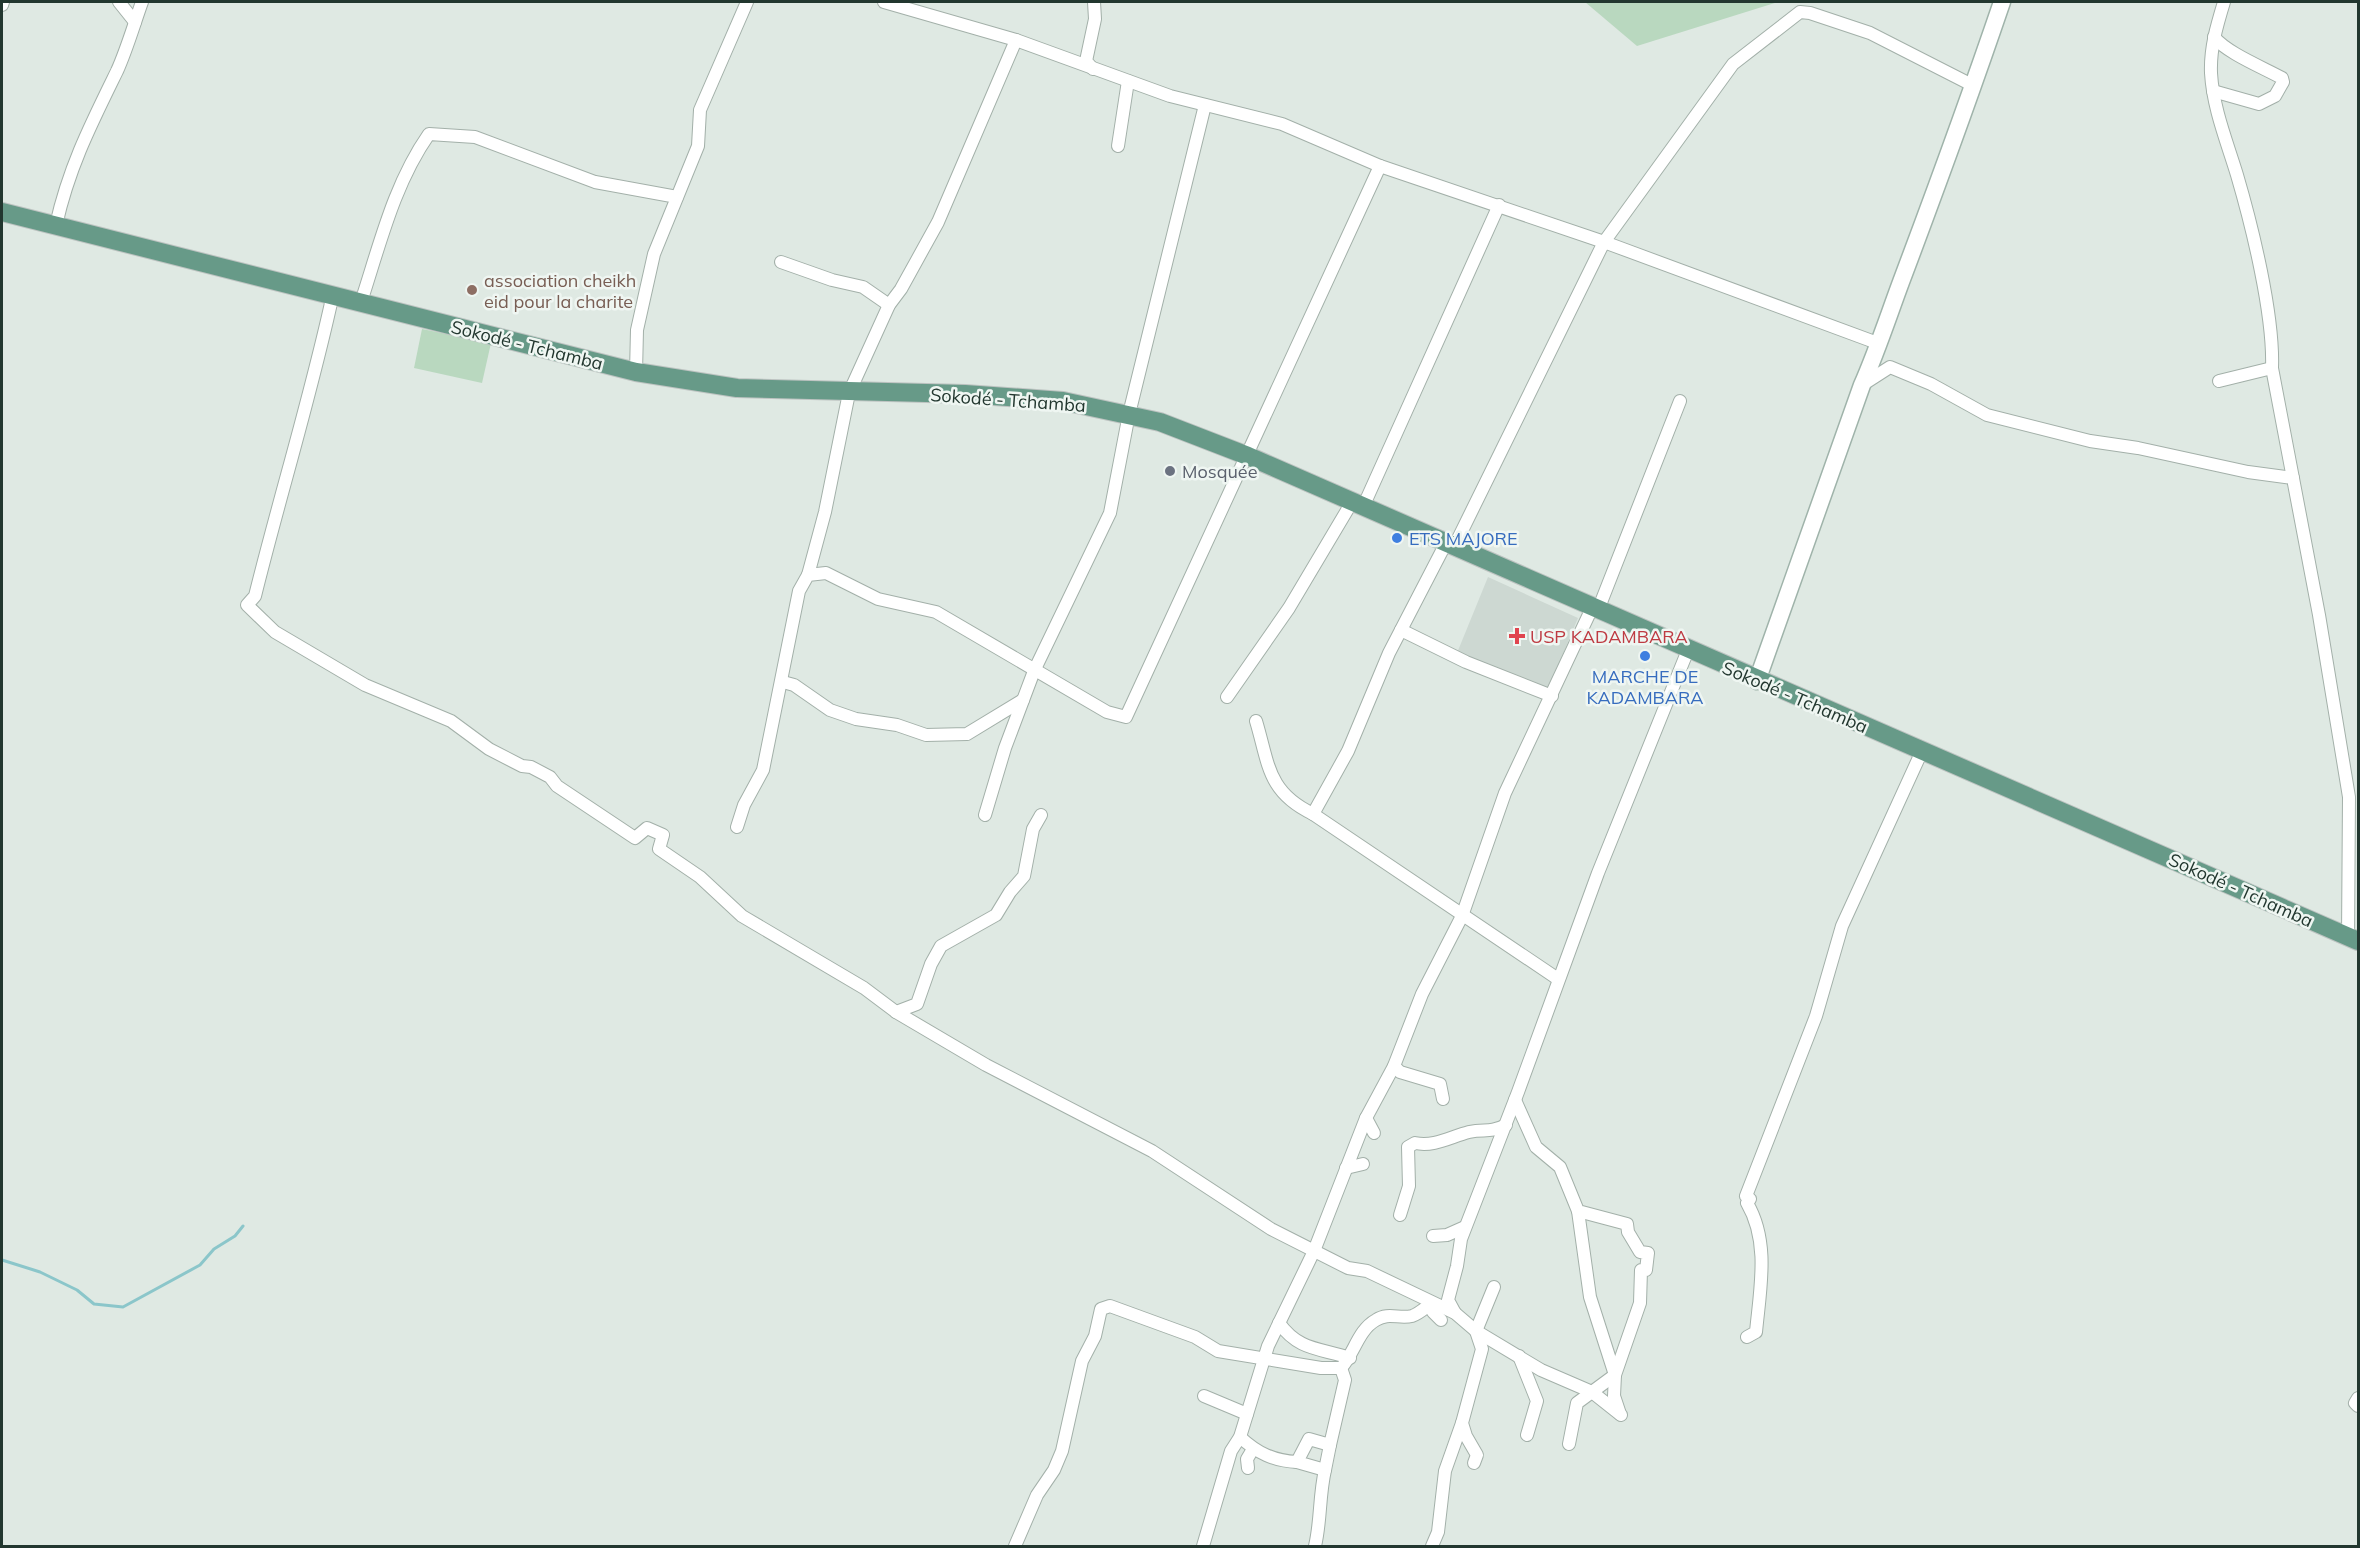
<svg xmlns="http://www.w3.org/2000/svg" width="2360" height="1548" font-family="Mulish,sans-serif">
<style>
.built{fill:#cdd8d2}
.green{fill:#b9d8bf}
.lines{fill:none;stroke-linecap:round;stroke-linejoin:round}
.stream{stroke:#8bc6ca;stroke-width:3}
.minor-casing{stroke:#a3b0a9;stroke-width:14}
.secondary-casing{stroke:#9fb3aa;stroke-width:19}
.primary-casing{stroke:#bdc3c1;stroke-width:20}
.minor{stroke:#fff;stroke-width:12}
.secondary{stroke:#fff;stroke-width:16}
.primary{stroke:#679a88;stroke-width:18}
.education-dot{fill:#8d6e63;stroke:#eff6f2;stroke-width:2}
.worship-dot{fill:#6b7280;stroke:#eff6f2;stroke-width:2}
.shop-dot{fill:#3f7fe0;stroke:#eff6f2;stroke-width:2}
.health-dot{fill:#e0444e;stroke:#eff6f2;stroke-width:2}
.labels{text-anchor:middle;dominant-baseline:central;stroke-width:5;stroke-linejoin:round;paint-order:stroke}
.education-label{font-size:18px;fill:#785e54;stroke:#eff6f2;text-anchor:start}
.street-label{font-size:18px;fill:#22372f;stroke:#eff6f2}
.worship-label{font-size:18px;fill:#5b616d;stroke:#eff6f2;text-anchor:start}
.shop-label{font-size:18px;fill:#366cbe;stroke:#eff6f2;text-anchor:start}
.health-label{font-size:18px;fill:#be3a42;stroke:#eff6f2;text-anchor:start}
</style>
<rect width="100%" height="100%" fill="#dfe9e3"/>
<polygon class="built" points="1488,577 1578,618 1548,690 1457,653"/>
<g class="green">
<polygon points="1585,2 1778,2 1637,46"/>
<polygon points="422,329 491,343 482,383 414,368"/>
</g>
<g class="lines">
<polyline class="stream" points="2,1260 40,1272 77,1290 94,1304 123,1307 200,1265 214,1249 235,1236 243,1226"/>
<defs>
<g id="minor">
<polyline points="119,2 135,22"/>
<polyline points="884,2 1016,40 1170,96 1282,124 1380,166 1604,242 1880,344"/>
<path d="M2224 2C2217 25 2210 48 2211 73 2213 108 2227 142 2237 175 2252 226 2274 315 2272 368L2319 615 2349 797 2348 937"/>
<polyline points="2,5 3,2"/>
<polyline points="1093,69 1086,61 1095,19 1094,2"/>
<path d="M2213 91 2259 104 2275 96 2283 82 2282 78C2262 67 2227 53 2214 37"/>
<polyline points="1118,146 1128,81"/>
<path d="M56 225C69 167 91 124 117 71 127 49 134 24 142 2"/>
<polyline points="781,262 832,280 863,287 889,305"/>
<path d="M333 294C311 396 280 495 255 596L247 605 275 632 365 685 451 721 489 749 522 766 531 767 550 777 557 786 635 838 647 828 663 835 659 849 700 877 742 916 864 988 896 1012 986 1065 1152 1151 1271 1229 1348 1268 1367 1271 1455 1313 1476 1331 1541 1370 1592 1392 1621 1415"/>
<path d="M361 302C380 244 394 184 429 134L475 137 595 182 677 197"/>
<polyline points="636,372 637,330 654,254 698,146 700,110 747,2"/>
<polyline points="2219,381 2272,368"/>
<polyline points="1862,385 1890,367 1931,384 1987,415 2090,441 2138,448 2248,472 2293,478"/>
<polyline points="1363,507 1499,205"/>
<polyline points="1446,543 1389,653 1348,751 1313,814 1558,979"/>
<polyline points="1454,547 1604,242 1733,64 1800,12 1810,13 1870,33 1974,86"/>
<polyline points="808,575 825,512 849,393 889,305 901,289 938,222 1016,40"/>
<polyline points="1598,610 1680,401"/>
<polyline points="1401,630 1466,662 1552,696"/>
<polyline points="783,682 794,685 830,710 856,719 897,725 926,735 967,734 1023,700"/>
<polyline points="1227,697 1289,608 1352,502"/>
<path d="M1256 721C1269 764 1267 792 1313 814"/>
<polyline points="985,815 1005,748 1034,671 1110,513 1129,414 1205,105"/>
<polyline points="737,827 744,805 763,770 799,591 808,575 826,573 878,599 936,612 1107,712 1126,717 1380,166"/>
<polyline points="896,1012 917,1004 931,964 941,946 996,915 1010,892 1024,876 1033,829 1041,815"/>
<polyline points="1394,1066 1400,1072 1440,1084 1443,1099"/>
<polyline points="1515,1100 1536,1147 1560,1167 1578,1211 1627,1224 1628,1232 1640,1252 1648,1253 1646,1270 1641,1270 1640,1303 1615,1375 1577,1403 1569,1444"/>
<polyline points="1366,1118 1374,1133"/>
<polyline points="1346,1168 1363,1164"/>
<polyline points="1578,1211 1590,1297 1615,1375 1614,1396 1620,1414"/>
<path d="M1400 1215 1409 1186 1408 1147 1415 1143C1434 1147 1450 1137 1469 1132 1485 1128 1488 1134 1506 1125"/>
<polyline points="1433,1236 1447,1235 1465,1227"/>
<polyline points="1455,1313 1448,1300 1457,1266 1461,1239 1518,1092 1598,873 1688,650"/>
<path d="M1279 1323C1299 1351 1320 1348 1350 1358"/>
<path d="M1747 1337 1756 1332C1760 1289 1770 1242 1747 1203L1750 1199 1746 1196 1816 1016 1842 926 1922 751"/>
<polyline points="1519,1356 1537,1401 1527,1435"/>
<polyline points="1204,1396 1247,1414"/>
<polyline points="2358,1398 2355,1403 2358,1406"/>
<path d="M1240 1437C1257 1453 1274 1461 1297 1462"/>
<polyline points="1474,1463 1477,1455 1466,1436 1462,1423 1482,1349 1476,1331 1494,1287"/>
<polyline points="1248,1468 1247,1459 1253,1449"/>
<polyline points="1325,1470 1330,1445"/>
<path d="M1015 1546 1037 1495 1054 1470 1062 1451 1082 1361 1095 1336 1101 1309 1110 1306 1195 1337 1218 1351 1321 1368H1341C1354 1354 1358 1330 1376 1320 1388 1312 1399 1319 1412 1316 1419 1314 1426 1307 1432 1303L1433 1312 1441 1320"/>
<polyline points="1203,1546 1231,1451 1240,1437 1268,1346 1314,1251 1366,1118 1394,1066 1422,994 1462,916 1505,793 1592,608"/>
<path d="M1315 1546C1321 1521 1319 1496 1325 1470L1297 1462 1309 1439 1330 1445 1345 1380 1341 1368"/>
<polyline points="1432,1546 1438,1532 1445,1471 1462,1423"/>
</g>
<path id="secondary" d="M1757 681 1862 385C1877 351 1888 317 1901 282 1936 189 1970 96 2002 2"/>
<polyline id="primary" points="2,212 636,372 737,388 965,394 1063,401 1160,422 1248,456 2358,941"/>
</defs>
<use href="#minor" class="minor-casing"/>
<use href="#secondary" class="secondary-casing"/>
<use href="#primary" class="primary-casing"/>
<use href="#minor" class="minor"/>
<use href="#secondary" class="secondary"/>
<use href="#primary" class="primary"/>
</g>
<circle class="education-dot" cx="472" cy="290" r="6"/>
<circle class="worship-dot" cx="1170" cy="471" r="6"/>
<g class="shop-dot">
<circle cx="1397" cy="538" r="6"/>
<circle cx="1645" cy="656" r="6"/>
</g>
<path class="health-dot" d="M1514 627h6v6h6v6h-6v6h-6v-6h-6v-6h6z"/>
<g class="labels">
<g class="education-label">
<text x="484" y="280">association cheikh<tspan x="484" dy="21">eid pour la charite</tspan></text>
</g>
<g class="street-label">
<text transform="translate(527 345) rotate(14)">Sokodé - Tchamba</text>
<text transform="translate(1008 400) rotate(4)">Sokodé - Tchamba</text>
<text transform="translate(1795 697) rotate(23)">Sokodé - Tchamba</text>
<text transform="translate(2241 890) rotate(24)">Sokodé - Tchamba</text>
</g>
<g class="worship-label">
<text x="1182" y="471">Mosquée</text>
</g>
<g class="shop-label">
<text x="1409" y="538">ETS MAJORE</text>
<text x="1645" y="676" text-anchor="middle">MARCHE DE<tspan x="1645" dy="21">KADAMBARA</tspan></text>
</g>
<g class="health-label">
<text x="1530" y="636">USP KADAMBARA</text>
</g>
</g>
<rect width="2360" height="1548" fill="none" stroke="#22372f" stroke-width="6"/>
</svg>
